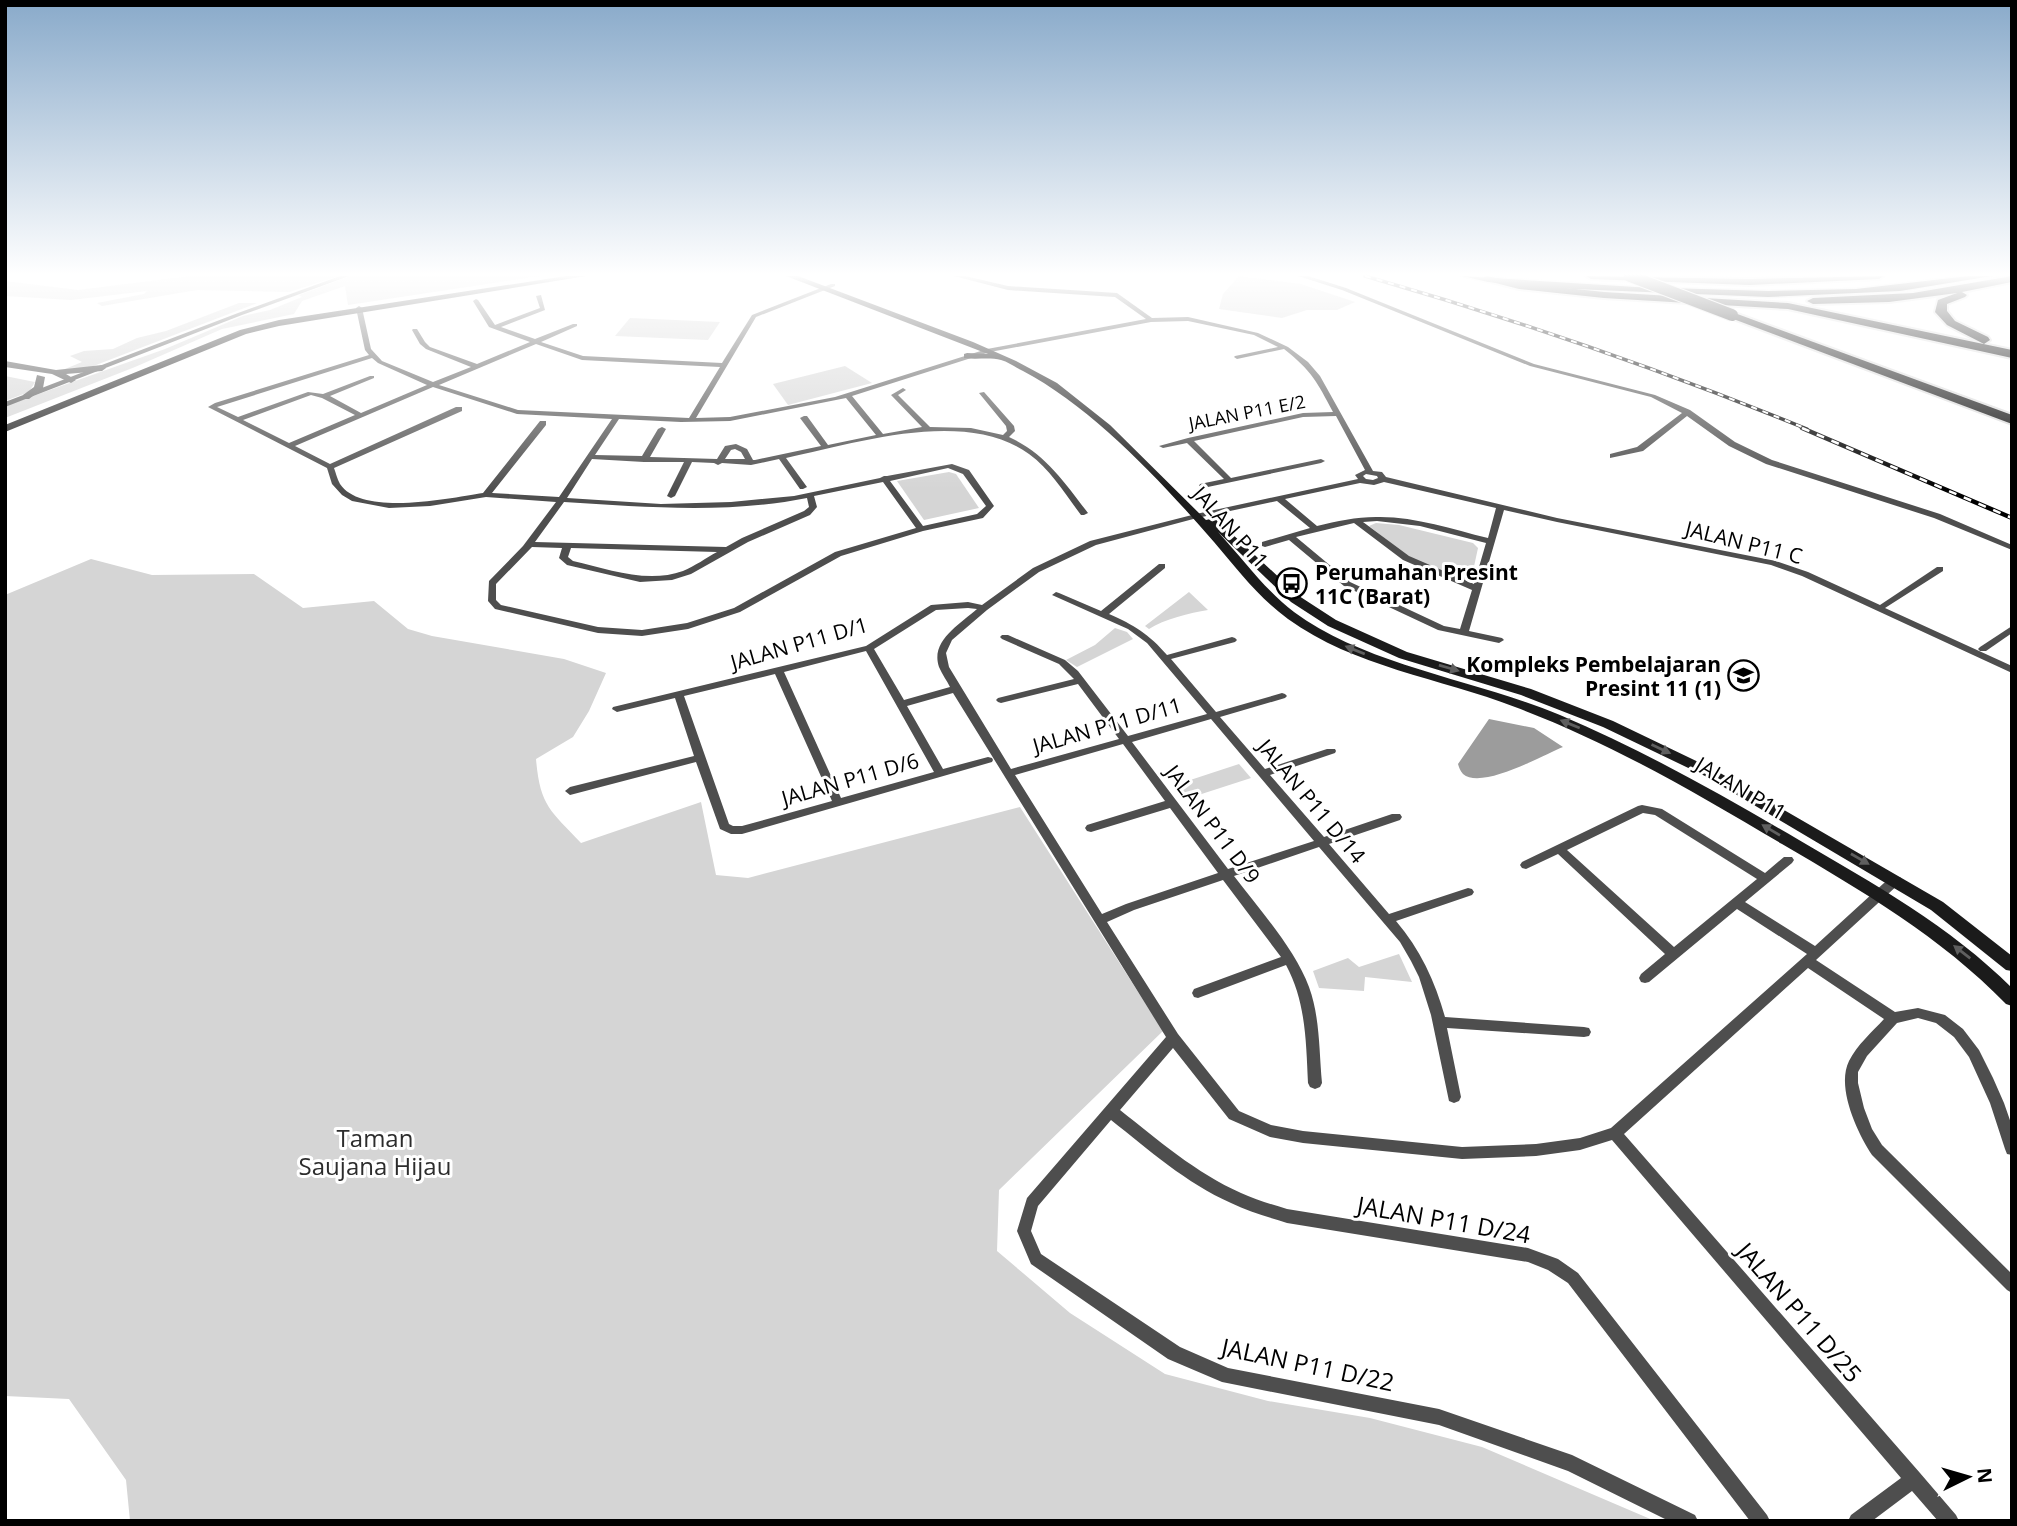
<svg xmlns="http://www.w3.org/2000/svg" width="2017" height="1526" font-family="'Open Sans',sans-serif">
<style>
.green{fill:#d5d5d5}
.water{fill:#9c9c9c}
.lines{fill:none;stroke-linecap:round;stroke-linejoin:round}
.trunk-casing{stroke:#dbdbdb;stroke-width:3}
.motorway-casing{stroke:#dbdbdb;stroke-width:4}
.minor{fill:#4e4e4e;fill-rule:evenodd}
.tertiary{fill:#4e4e4e;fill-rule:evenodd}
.secondary{fill:#1b1b1b;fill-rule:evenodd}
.trunk{fill:#000;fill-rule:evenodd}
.motorway{fill:#000;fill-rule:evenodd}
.rail-far1-casing{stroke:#000;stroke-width:3.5}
.rail-casing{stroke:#000;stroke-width:4.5}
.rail-far1{stroke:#fff;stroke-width:2;stroke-dasharray:6;stroke-linecap:butt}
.rail{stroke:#fff;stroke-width:2.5;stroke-dasharray:8;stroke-linecap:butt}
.motorway-bridge-casing{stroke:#dbdbdb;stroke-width:14;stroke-linecap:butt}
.motorway-bridge{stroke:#000;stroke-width:12}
.oneway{fill:#5f5f5f}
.labels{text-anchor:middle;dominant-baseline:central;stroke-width:6;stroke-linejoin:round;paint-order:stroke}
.far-street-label{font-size:18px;fill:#000;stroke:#fff}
.street-label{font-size:21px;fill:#000;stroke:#fff}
.poi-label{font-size:21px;font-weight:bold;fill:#000;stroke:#fff;text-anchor:start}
.near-park-label{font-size:24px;fill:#2c2c2c;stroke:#fff}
.near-street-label{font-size:24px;fill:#000;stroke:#fff}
</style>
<rect width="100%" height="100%" fill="#fff"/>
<g class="green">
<polygon points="190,276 339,276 289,292 197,290 102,306 97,303 144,294 147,291 71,300 5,296 5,281 78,290"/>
<polygon points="351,276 540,276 348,305 345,286 302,301 294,314 222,329 135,367 5,418 5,406 165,349 243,316 270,310 302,297 299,295"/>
<polygon points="1239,276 1301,284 1355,302 1337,310 1307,310 1282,318 1219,309 1223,294"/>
<polygon points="239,303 257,303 83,370 65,369 82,362 70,356 84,351 113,349 137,338 166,331"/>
<polygon points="630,318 720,322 708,340 615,336"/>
<polygon points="845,366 872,383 788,405 773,384"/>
<polygon points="5,376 35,382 29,392 5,401"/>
<polygon points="949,472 956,474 979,508 924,520 897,481"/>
<polygon points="1376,523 1399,525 1473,543 1478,548 1471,580 1463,581 1407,556 1369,526"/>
<path d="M91 559 152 575 254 574 303 608 374 601 408 629 432 636 564 659 606 673 589 711 573 737 536 759C540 806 550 810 581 843L701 802 716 875 748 878 1020 807 1163 1031 999 1190 997 1251 1070 1313 1165 1374 1268 1401 1370 1418 1482 1447 1655 1521H130L126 1480 69 1399 5 1396V595Z"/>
<path d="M1189 592 1208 610C1190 613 1164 619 1149 629L1145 626Z"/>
<polygon points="1115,628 1127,632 1133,639 1077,667 1066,660 1095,645"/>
<polygon points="1239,764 1251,778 1183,800 1172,786"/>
<polygon points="1399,954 1412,982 1365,977 1364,991 1319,988 1313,971 1348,958 1359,967"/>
</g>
<path class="water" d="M1489 719 1534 728 1563 747C1543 755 1482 790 1463 774 1460 771 1459 767 1458 764Z"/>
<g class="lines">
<defs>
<polygon id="trunk" points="1462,276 1636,287 1768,291 1856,289 1968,276 1992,276 1900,291 1768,297 1573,289 1488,282"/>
<g id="motorway">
<polygon points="1487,276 1519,283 1604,292 1788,303 2012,350 2012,358 1788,309 1604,298 1519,289 1480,279"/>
<polygon points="1586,276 1749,279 1884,276 1879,279 1749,285 1591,279"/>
<polygon points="2012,276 2012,282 1962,292 1967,295 1965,297 1947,304 1947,311 1955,321 1988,337 1990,340 1984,344 1947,325 1935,312 1938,300 1957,293 1889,302 1813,304 1807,301 1813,298 1913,293"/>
<polygon points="1732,312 2012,415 2012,424 1728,317 1726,315"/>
</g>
</defs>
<use href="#trunk" class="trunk-casing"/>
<use href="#motorway" class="motorway-casing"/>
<g class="minor">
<polygon points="340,276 349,276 242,315 5,407 5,402 238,313"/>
<path d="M954 276H965L1008 286 1117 293 1152 318 1188 317 1258 333 1288 347 1308 362 1320 376 1373 471 1382 472 1386 477 1557 518 1776 561 1808 572 1880 605 1937 567H1943V571L1885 608 2012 666V673L1802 576 1771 565 1557 522 1504 510 1469 631 1502 638 1504 640 1499 643 1438 630 1344 586 1289 540 1265 547 1262 546V542L1310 528 1277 501 1197 518 1096 545 1039 572 987 610 952 640 946 653 949 667 1011 769 1119 739 1078 684 1001 703 998 702 996 700 998 698 1074 679 1059 664 1002 639 1000 637 1002 635H1008L1065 660 1078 671 1128 736 1207 714 1147 643 1128 629 1052 595 1056 592 1059 593 1101 611 1159 564H1165V568L1109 614C1134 625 1149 634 1167 655L1232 637 1235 638 1237 640 1235 642 1171 659 1216 712 1282 693 1285 694 1287 696 1285 698 1220 717 1265 769 1327 749H1335L1336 751 1335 753 1270 775 1324 837 1392 814H1400L1402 817 1400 820 1329 844 1389 914 1468 888 1472 889 1474 892 1472 895 1396 921C1420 949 1435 981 1445 1017L1584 1027 1589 1028 1591 1032 1589 1036 1584 1037 1447 1028 1461 1097 1459 1101 1454 1103 1449 1101 1431 1015 1419 977 1411 961 1400 942 1319 847 1234 876C1259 909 1295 949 1309 987 1320 1017 1319 1051 1322 1083L1320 1087 1315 1089 1310 1087 1308 1083C1306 1042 1306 1002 1286 965L1198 998 1194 997 1192 993 1194 989 1281 957 1223 880 1134 910 1107 922 1178 1034 1239 1111 1271 1125 1303 1131 1462 1147 1536 1144 1580 1138 1611 1128 1807 954 1737 909 1649 982 1645 983 1641 982 1639 978 1641 974 1665 954 1558 854 1526 869 1522 868 1520 865 1522 862 1638 806 1642 805 1662 809 1765 873 1784 857H1792L1794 860 1792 863 1745 902 1815 946 1884 883 1892 877H1900L1902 880 1900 883 1816 960 1895 1012 1918 1008 1945 1015 1963 1029 1979 1050 1993 1078 2004 1103 2012 1126V1155L2007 1154 2005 1149 1990 1103 1969 1057 1954 1037 1936 1023 1918 1018 1897 1023 1867 1056 1858 1072V1083L1864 1108 1872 1129 1882 1145 2012 1274V1293L2007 1290 1872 1155C1857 1132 1836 1087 1849 1061 1857 1045 1872 1032 1884 1019L1808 968 1624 1134 1920 1473 1956 1515 1959 1521H1938L1912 1491 1872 1521H1848L1851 1515 1901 1478 1612 1140 1580 1150 1536 1156 1462 1159 1303 1143 1270 1137 1229 1119 1173 1048 1120 1110C1158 1140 1196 1173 1241 1193 1256 1200 1271 1204 1287 1209L1528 1248 1558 1259 1578 1273 1767 1515 1770 1521H1750L1568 1283 1548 1270 1528 1262 1287 1223C1268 1217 1249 1212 1231 1203 1186 1183 1149 1150 1111 1120L1038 1206 1031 1231 1041 1254 1180 1347 1228 1368 1439 1409 1572 1455 1695 1515 1698 1521H1669L1568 1471 1439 1425 1222 1382 1168 1359 1031 1264 1017 1231 1027 1198 1166 1037 953 693 907 706 943 769 988 757 992 758 993 760 992 762 742 834H731L720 829 696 762 570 795 565 791 570 787 694 756 675 698 617 712 612 709 613 707 866 646 931 605 968 602 982 605 1033 568 1090 541 1196 514 1358 479 1355 475 1365 470 1336 416 1303 417 1194 441 1231 478 1321 459 1325 461 1321 463 1203 488 1199 486 1200 484 1224 479 1187 443 1163 448 1159 446 1188 438 1303 413 1333 412C1317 382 1312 371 1284 349L1237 359 1234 357 1235 356 1278 347 1254 335 1188 321 1151 322 990 352 852 396 883 434 922 427 891 395 903 388 906 390 898 395 930 427 971 428 1003 435 1007 431 1006 426 979 393 984 392 1014 426 1015 431 1009 437C1045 453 1065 483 1088 513L1084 515H1081C1065 494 1051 470 1029 454 965 408 857 443 786 458L807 487 803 489H800L779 459 751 465 722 463 718 465 714 463 692 462 675 496 671 498 667 496 684 462H644L592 459 567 498 661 504 731 502 794 496 880 478 884 476H887L952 464 969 470 994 506 983 518 923 531 841 556 740 612 688 629 642 636 598 633 495 609 488 601 489 581 523 546 556 502 486 497 430 506 389 508 352 501 342 495 332 484 327 468 208 407 215 403 369 355 365 350 356 308 359 306 362 308 371 349 382 361 433 382 471 367 426 349 420 344 412 330 413 329H417L425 342 430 347 477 364 530 342 489 327 473 301 476 299 478 300 495 325 540 308 536 296 541 295 545 310 501 327 535 339 573 324H577V326L541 342 583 356 722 363 752 315 831 284H835V286L756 317 696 418 730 417 835 397 987 349 1146 319 1115 297 1008 290ZM536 344 582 360 720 367 689 418 518 410 439 385ZM372 358 378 363 427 385 361 413 330 396 374 378V376H370L323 394 308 392 238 417 217 407ZM433 387 517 414 612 419 559 497 492 493 546 425V421H540L483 493C450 498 362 517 340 484 337 479 336 473 334 468L462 411V407H456L330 464 295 446ZM311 395 322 398 355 415 289 443 243 420ZM846 398 876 435 828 445 807 416H804L800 418 821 446 755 460H753L747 449 736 444 725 446 717 459 650 457 666 429 662 427 658 429 642 456 595 455 619 419 681 422 730 421ZM735 449 741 452 745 459H725L731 450ZM948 468 963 474 986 506 977 514 923 526 890 481ZM1366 474 1377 476 1378 478 1373 480 1366 479 1363 476ZM883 482 916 528 835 552 734 608 687 623 642 630 598 627 501 605 496 600V584L532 547 562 548 559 558 567 565 640 582 672 580 691 574 748 542 810 515 817 507 814 496ZM1384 482 1496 508 1488 538C1451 529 1414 516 1376 517 1356 517 1337 521 1317 526L1285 499 1360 483 1374 485ZM807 498 809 507 804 511 742 538 726 547 535 542 564 502C644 507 727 514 807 498ZM1377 521 1420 526 1486 543 1474 584 1409 556 1363 522ZM1354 523 1403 560 1472 590 1460 629 1444 626 1350 582 1296 537ZM571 548 717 552C706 558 695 566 683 571 647 584 608 569 573 561L568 557ZM968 608 977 609C960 624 930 641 939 667 942 674 947 681 950 687L904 700 874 649 936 610ZM866 651 934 772 841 798 784 672ZM775 674 832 801 742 826H733L729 824 684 696ZM1211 719 1314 841 1228 869 1132 742ZM1123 744 1165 801 1087 825 1085 828 1087 831 1091 832 1170 808 1218 873 1126 904 1102 914 1015 775ZM1643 813 1655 815 1757 879 1674 947 1567 850Z"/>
<polygon points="1298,276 1308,276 1346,288 1534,364 1655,395 1690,410 1735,442 1772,460 1940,514 2012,545 2012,550 1934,518 1766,464 1729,446 1687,416 1643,451 1610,458 1610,454 1637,447 1682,413 1651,397 1530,366 1342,290"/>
<polygon points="2012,626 2012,633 1986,651 1980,651 1978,649 1980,647"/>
</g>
<g class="tertiary">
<polygon points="5,361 56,370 102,365 106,368 102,371 66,374 76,380 71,383 52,374 5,367"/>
<polygon points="37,375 45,377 43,388 29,399 23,399 23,395 34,387"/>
</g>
<g class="secondary">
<polygon points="566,276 586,276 279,326 246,334 5,432 5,425 240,330 279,320"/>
<path d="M786 276H798L973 342 1016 361 1057 383 1110 425 1206 520 1215 518 1299 596 1336 620 1407 652 1531 689 1613 721 1715 770 1943 902 2012 956V971L2006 970 1931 910 1705 776 1603 727 1521 695 1399 658 1328 626 1291 602 1218 532C1243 559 1265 590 1294 612 1367 666 1477 680 1560 715 1643 750 1722 795 1799 840 1874 884 1950 926 2012 988V1006L2006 1004C1941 937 1862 891 1782 844 1696 793 1609 742 1515 707 1440 678 1354 667 1288 619 1259 598 1237 569 1214 542 1162 482 1093 408 1023 371 1016 368 1009 362 1001 360 990 357 976 360 964 358V354L967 353 988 354Z"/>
</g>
<use href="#trunk" class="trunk"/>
<use href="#motorway" class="motorway"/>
<defs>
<path id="rail-far1" d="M1365 276C1515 319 1662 370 1807 429"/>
<polyline id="rail" points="1802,428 2012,518"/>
</defs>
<use href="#rail-far1" class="rail-far1-casing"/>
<use href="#rail" class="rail-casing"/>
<use href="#rail-far1" class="rail-far1"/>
<use href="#rail" class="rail"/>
<defs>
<polyline id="motorway-bridge" points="1630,276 1732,315"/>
</defs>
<use href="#motorway-bridge" class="motorway-bridge-casing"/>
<use href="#motorway-bridge" class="motorway-bridge"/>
</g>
<defs><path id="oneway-solid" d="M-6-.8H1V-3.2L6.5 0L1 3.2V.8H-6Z" transform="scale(1.75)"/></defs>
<g class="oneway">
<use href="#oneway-solid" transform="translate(1355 650) rotate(-158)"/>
<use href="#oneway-solid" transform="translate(1449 668) rotate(16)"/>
<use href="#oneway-solid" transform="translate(1570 724) rotate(-158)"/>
<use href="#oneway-solid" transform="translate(1661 749) rotate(25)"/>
<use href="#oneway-solid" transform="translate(1771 830) rotate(-149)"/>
<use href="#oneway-solid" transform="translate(1860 859) rotate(30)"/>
<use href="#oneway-solid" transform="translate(1962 952) rotate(-142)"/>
</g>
<linearGradient id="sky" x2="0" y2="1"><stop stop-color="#89aaca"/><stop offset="0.56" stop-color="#fff"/><stop offset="1" stop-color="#fff" stop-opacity="0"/></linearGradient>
<rect width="2017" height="490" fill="url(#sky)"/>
<defs>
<symbol id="bus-ring" viewBox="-11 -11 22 22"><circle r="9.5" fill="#fff" stroke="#000" stroke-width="1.5"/><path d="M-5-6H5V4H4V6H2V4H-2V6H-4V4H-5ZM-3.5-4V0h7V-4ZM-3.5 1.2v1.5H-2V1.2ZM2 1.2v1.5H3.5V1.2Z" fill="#000"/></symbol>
<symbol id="school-ring" viewBox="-11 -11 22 22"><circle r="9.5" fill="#fff" stroke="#000" stroke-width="1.5"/><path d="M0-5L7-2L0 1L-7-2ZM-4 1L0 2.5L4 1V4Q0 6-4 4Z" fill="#000"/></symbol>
</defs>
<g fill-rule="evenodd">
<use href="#bus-ring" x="1274" y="566" width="35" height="35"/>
<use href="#school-ring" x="1726" y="658" width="35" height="35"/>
</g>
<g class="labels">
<g class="far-street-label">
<text transform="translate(1247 412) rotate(-11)">JALAN P11 E/2</text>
</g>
<g class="street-label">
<text transform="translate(1231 527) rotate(48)">JALAN P11</text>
<text transform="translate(1744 542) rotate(14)">JALAN P11 C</text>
<text transform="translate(799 643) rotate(-16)">JALAN P11 D/1</text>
<text transform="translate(1107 725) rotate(-16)">JALAN P11 D/11</text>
<text transform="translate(850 779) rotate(-16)">JALAN P11 D/6</text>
<text transform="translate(1741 788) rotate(31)">JALAN P11</text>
<text transform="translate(1312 801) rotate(50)">JALAN P11 D/14</text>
<text transform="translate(1213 824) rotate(53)">JALAN P11 D/9</text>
</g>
<g class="poi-label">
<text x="1315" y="572">Perumahan Presint<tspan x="1315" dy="24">11C (Barat)</tspan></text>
<text x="1721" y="664" text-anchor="end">Kompleks Pembelajaran<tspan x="1721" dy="24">Presint 11 (1)</tspan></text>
</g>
<g class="near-park-label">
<text x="375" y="1137">Taman<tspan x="375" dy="28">Saujana Hijau</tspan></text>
</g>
<g class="near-street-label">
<text transform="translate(1444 1219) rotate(10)">JALAN P11 D/24</text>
<text transform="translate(1800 1312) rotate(49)">JALAN P11 D/25</text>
<text transform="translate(1308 1364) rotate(12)">JALAN P11 D/22</text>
</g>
</g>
<rect width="2017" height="1526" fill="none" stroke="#000000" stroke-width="14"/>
<g transform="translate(1968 1477) rotate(85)" stroke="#ffffff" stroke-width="5" paint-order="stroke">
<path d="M0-5L12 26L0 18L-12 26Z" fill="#000000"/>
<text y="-10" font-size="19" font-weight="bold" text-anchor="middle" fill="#000000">N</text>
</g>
</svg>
